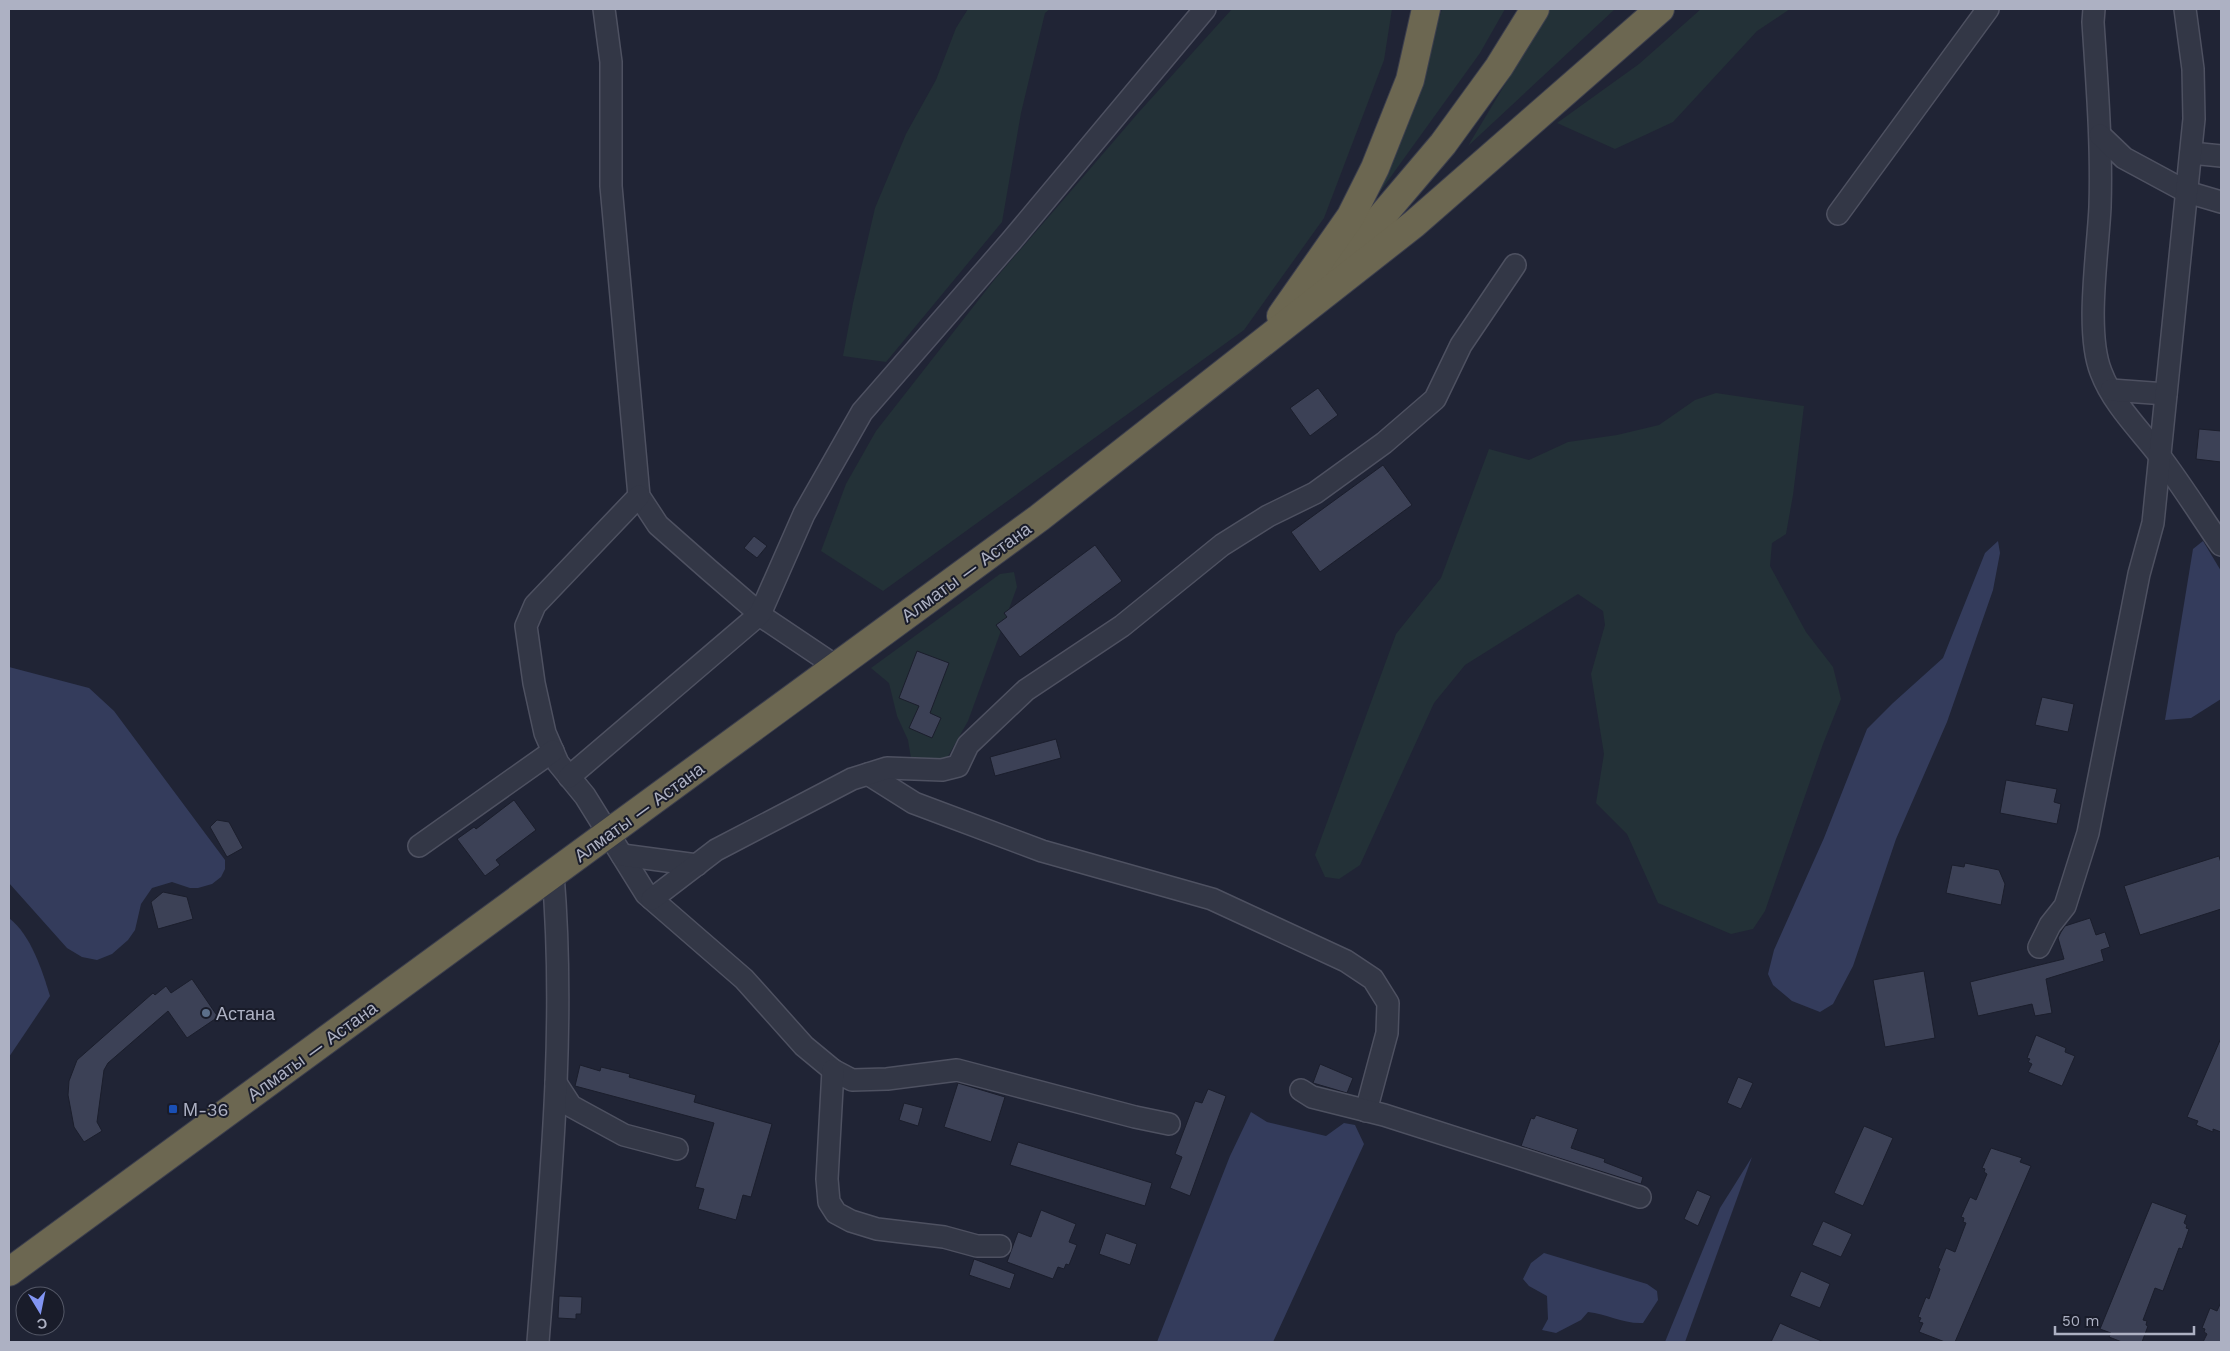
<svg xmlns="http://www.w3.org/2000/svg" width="2230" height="1351" font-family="'Work Sans',sans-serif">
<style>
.green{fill:#233137}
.water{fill:#343c5c}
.building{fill:#3c4156;stroke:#1b1e2c}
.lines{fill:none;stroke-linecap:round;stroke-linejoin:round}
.minor-casing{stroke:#4e5161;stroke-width:24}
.highway-casing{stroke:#3b3e4d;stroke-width:30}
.minor{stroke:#333746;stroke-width:21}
.highway{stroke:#6c6751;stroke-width:28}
.service-dot{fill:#5c6f8a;stroke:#191c2a;stroke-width:2}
.transit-dot{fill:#1a4fb4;stroke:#191c2a;stroke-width:2}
.labels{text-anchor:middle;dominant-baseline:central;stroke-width:4;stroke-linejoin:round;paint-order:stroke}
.street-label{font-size:18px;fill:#adb1c3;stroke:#191c2a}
.poi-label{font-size:18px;fill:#adb1c3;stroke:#191c2a;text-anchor:start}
</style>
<rect width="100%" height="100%" fill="#202435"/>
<g class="green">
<polygon points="968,9 1050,9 1045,13 1021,113 1002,222 886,362 843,356 853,303 875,208 906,134 936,80 956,28"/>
<polygon points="1232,9 1392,9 1384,60 1324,218 1244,330 883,591 821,551 846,484 876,431 995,279 1139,112"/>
<polygon points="1442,9 1505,9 1480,53 1361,218 1403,133"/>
<polygon points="1550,9 1615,9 1468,146"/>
<polygon points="1701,9 1790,9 1757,31 1673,122 1615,149 1557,123 1639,64"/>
<polygon points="1716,393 1804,406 1793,495 1786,534 1772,543 1770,566 1806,632 1833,667 1841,699 1823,744 1765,911 1753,929 1731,934 1658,903 1627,834 1596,803 1604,754 1591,674 1605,625 1603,611 1578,594 1465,665 1434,703 1360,865 1339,879 1325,877 1315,855 1396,634 1441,578 1489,449 1529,460 1568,442 1617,435 1659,425 1695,400"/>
<polygon points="1014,572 1017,587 968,721 947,758 932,767 911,758 908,740 897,716 889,683 871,668 1000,574"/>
</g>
<g class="water">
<polygon points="1998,541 2000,553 1993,590 1947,722 1896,839 1853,966 1833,1004 1820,1012 1792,1001 1773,985 1768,974 1774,950 1824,838 1867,729 1893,703 1943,658 1985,553"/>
<polygon points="2203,541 2221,571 2221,699 2191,718 2165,720 2193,549"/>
<polygon points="9,667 89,688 114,711 225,860 225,869 221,877 212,884 198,888 190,888 172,882 152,888 141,904 135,930 128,940 112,954 97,960 82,957 67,948 9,883"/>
<path d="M9 918C31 935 42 970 50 996L9 1057Z"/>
<polygon points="1251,1112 1267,1122 1326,1136 1344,1123 1355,1125 1364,1144 1273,1342 1157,1342 1230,1156"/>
<polygon points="1752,1157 1685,1342 1665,1342 1720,1208"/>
<path d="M1544 1253 1647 1284 1657 1291 1658 1300 1643 1323C1623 1324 1607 1314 1588 1312L1581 1320 1556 1333 1542 1330 1548 1319 1547 1296 1529 1286 1523 1279 1531 1263Z"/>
</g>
<g class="building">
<polygon points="1318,388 1338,415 1310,436 1290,408"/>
<polygon points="2199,429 2221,431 2221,462 2196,459"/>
<polygon points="1383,465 1412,505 1320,572 1291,532"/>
<polygon points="754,536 767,546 757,558 744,548"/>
<polygon points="1095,545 1122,581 1020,657 996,625 1007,617 1004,613"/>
<polygon points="917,651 949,663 930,713 941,718 932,738 909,728 919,706 899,698"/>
<polygon points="2042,697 2074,704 2068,732 2035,725"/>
<polygon points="1056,739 1061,758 995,776 990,757"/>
<polygon points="2006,780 2057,789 2054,802 2061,804 2057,824 2000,813"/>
<polygon points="514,800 536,830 496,860 500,865 485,876 457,839 474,827 476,829"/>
<polygon points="217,820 229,822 243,848 227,857 210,827"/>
<polygon points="2219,856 2221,863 2221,909 2140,935 2124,886"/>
<polygon points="1965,863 1999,870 2005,884 2001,905 1946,893 1952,865 1964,867"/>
<polygon points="163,892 187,897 193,919 158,929 151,902"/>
<polygon points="2090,918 2096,935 2105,932 2110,947 2101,950 2104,961 2046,979 2052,1013 2035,1016 2032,1004 1978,1016 1970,982 2064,959 2058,938 2061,932 2065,926"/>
<polygon points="1924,971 1935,1038 1885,1047 1873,980"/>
<polygon points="192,979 218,1017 187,1038 168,1011 108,1063 104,1070 97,1122 102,1131 84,1142 74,1127 68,1095 69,1081 77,1060 153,993 155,995 166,986 171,993"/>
<polygon points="2036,1035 2066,1048 2065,1052 2075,1056 2062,1086 2028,1072 2032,1064 2028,1062 2030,1059 2027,1058"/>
<polygon points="2221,1038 2221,1132 2213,1129 2213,1132 2196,1125 2198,1121 2187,1117"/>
<polygon points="1320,1064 1353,1078 1347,1093 1313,1083"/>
<polygon points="580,1065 600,1071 601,1067 630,1074 629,1077 696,1095 694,1102 772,1124 751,1197 743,1195 736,1220 698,1209 704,1189 695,1187 714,1123 575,1086"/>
<polygon points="1738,1077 1753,1083 1741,1109 1727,1103"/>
<polygon points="958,1083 1005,1097 991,1142 944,1127"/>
<polygon points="1208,1089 1226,1096 1190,1196 1170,1188 1182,1157 1175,1154 1195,1101 1202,1103"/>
<polygon points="904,1103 923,1108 918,1126 899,1120"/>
<polygon points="1536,1115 1578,1129 1571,1148 1605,1159 1604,1162 1643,1177 1641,1184 1521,1146 1531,1118 1534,1119"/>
<polygon points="1864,1126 1893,1138 1863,1206 1834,1193"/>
<polygon points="1018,1142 1152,1183 1145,1206 1010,1165"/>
<polygon points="1991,1148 2022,1158 2020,1162 2031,1166 1955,1342 1945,1342 1919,1332 1923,1323 1919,1322 1921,1318 1918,1317 1926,1297 1929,1299 1940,1269 1938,1268 1946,1248 1955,1252 1966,1223 1963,1222 1964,1218 1961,1217 1970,1197 1976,1200 1987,1174 1984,1172 1985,1169 1982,1168"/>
<polygon points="1697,1190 1711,1196 1698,1226 1684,1219"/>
<polygon points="2152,1202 2187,1215 2184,1223 2187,1225 2186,1228 2189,1229 2182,1249 2179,1248 2163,1291 2155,1288 2143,1320 2147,1321 2146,1325 2148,1326 2142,1342 2122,1342 2109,1337 2111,1333 2100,1329"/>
<polygon points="1041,1210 1076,1224 1069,1242 1077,1245 1069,1265 1066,1264 1064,1269 1058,1267 1053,1279 1007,1262 1018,1232 1031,1237"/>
<polygon points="1823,1221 1852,1234 1841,1257 1812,1245"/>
<polygon points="1106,1233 1137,1244 1130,1265 1099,1254"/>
<polygon points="974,1259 1015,1274 1010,1289 969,1275"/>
<polygon points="1801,1271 1830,1284 1820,1308 1790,1296"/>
<polygon points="559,1296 582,1297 581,1314 576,1314 576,1319 558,1318"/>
<polygon points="2221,1302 2221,1342 2203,1342 2207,1334 2204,1332 2205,1329 2202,1328 2210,1308 2217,1311"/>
<polygon points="1780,1323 1791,1328 1824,1342 1771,1342"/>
</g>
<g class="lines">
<defs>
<g id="minor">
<polyline points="604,9 611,62 611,186 639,496 658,525 709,570 767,620 837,667"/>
<path d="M2094 9 2093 22C2097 84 2102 145 2100 207 2098 252 2085 332 2101 372 2113 404 2139 429 2159 455 2181 484 2201 516 2221 545"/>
<polyline points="2100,135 2124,158 2187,192 2221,202"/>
<polyline points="2191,153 2221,156"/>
<polyline points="1838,214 1988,9"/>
<polyline points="2111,390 2166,394"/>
<polyline points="639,496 535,605 526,626 534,683 545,733 558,763 585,796 646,894 744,979 804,1046 833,1070 852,1080 887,1079 957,1070 1135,1117 1169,1124"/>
<polyline points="868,774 914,803 1042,851 1212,899 1346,961 1373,979 1388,1003 1387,1033 1366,1111"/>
<polyline points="569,777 760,614 804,514 862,412 1012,240 1205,9"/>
<polyline points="419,846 553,751"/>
<polyline points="622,855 697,865"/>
<polyline points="652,899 716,850 852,779 887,768 942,770 958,766 968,745 1026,690 1122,626 1222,545 1268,516 1315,493 1384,443 1435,399 1461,345 1515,265"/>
<polyline points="2039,947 2050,925 2065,906 2088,833 2139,574 2153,523 2194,119 2193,69 2185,9"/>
<polyline points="833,1070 827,1179 829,1202 836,1213 851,1221 877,1229 944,1237 977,1246 1000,1246"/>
<polyline points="556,1083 571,1106 580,1111 624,1135 677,1149"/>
<polyline points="1301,1090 1312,1097 1384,1115 1640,1197"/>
<path d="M538 1342C550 1187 566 1030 553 874"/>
</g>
<g id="highway">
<polyline points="1337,269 1443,144 1499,67 1535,9"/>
<polyline points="1281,316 1351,216 1375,168 1410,80 1426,9"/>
<polyline points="9,1272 1039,518 1414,224 1660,9"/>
</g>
</defs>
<use href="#minor" class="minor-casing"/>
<use href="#highway" class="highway-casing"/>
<use href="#minor" class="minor"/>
<use href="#highway" class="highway"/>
</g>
<circle class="service-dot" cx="206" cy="1013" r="5"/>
<rect class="transit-dot" x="168" y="1104" width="10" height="10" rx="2.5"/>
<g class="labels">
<g class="street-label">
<text transform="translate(966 572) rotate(-36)">Алматы — Астана</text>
<text transform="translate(639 812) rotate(-36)">Алматы — Астана</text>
<text transform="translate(312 1051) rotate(-36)">Алматы — Астана</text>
</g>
<g class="poi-label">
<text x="216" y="1013">Астана</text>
<text x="183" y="1109">М-36</text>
</g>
</g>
<rect width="2230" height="1351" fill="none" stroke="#adb1c3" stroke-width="20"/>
<g transform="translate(40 1311) rotate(170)"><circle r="24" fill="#191c2a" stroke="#545867"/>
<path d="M0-4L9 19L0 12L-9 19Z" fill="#8295f3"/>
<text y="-8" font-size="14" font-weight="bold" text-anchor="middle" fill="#adb1c3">С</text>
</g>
<path d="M2055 1326v8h139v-8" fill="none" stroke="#adb1c3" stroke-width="2.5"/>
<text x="2062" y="1326" font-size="15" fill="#adb1c3" stroke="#191c2a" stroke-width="4" paint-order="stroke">50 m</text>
</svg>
